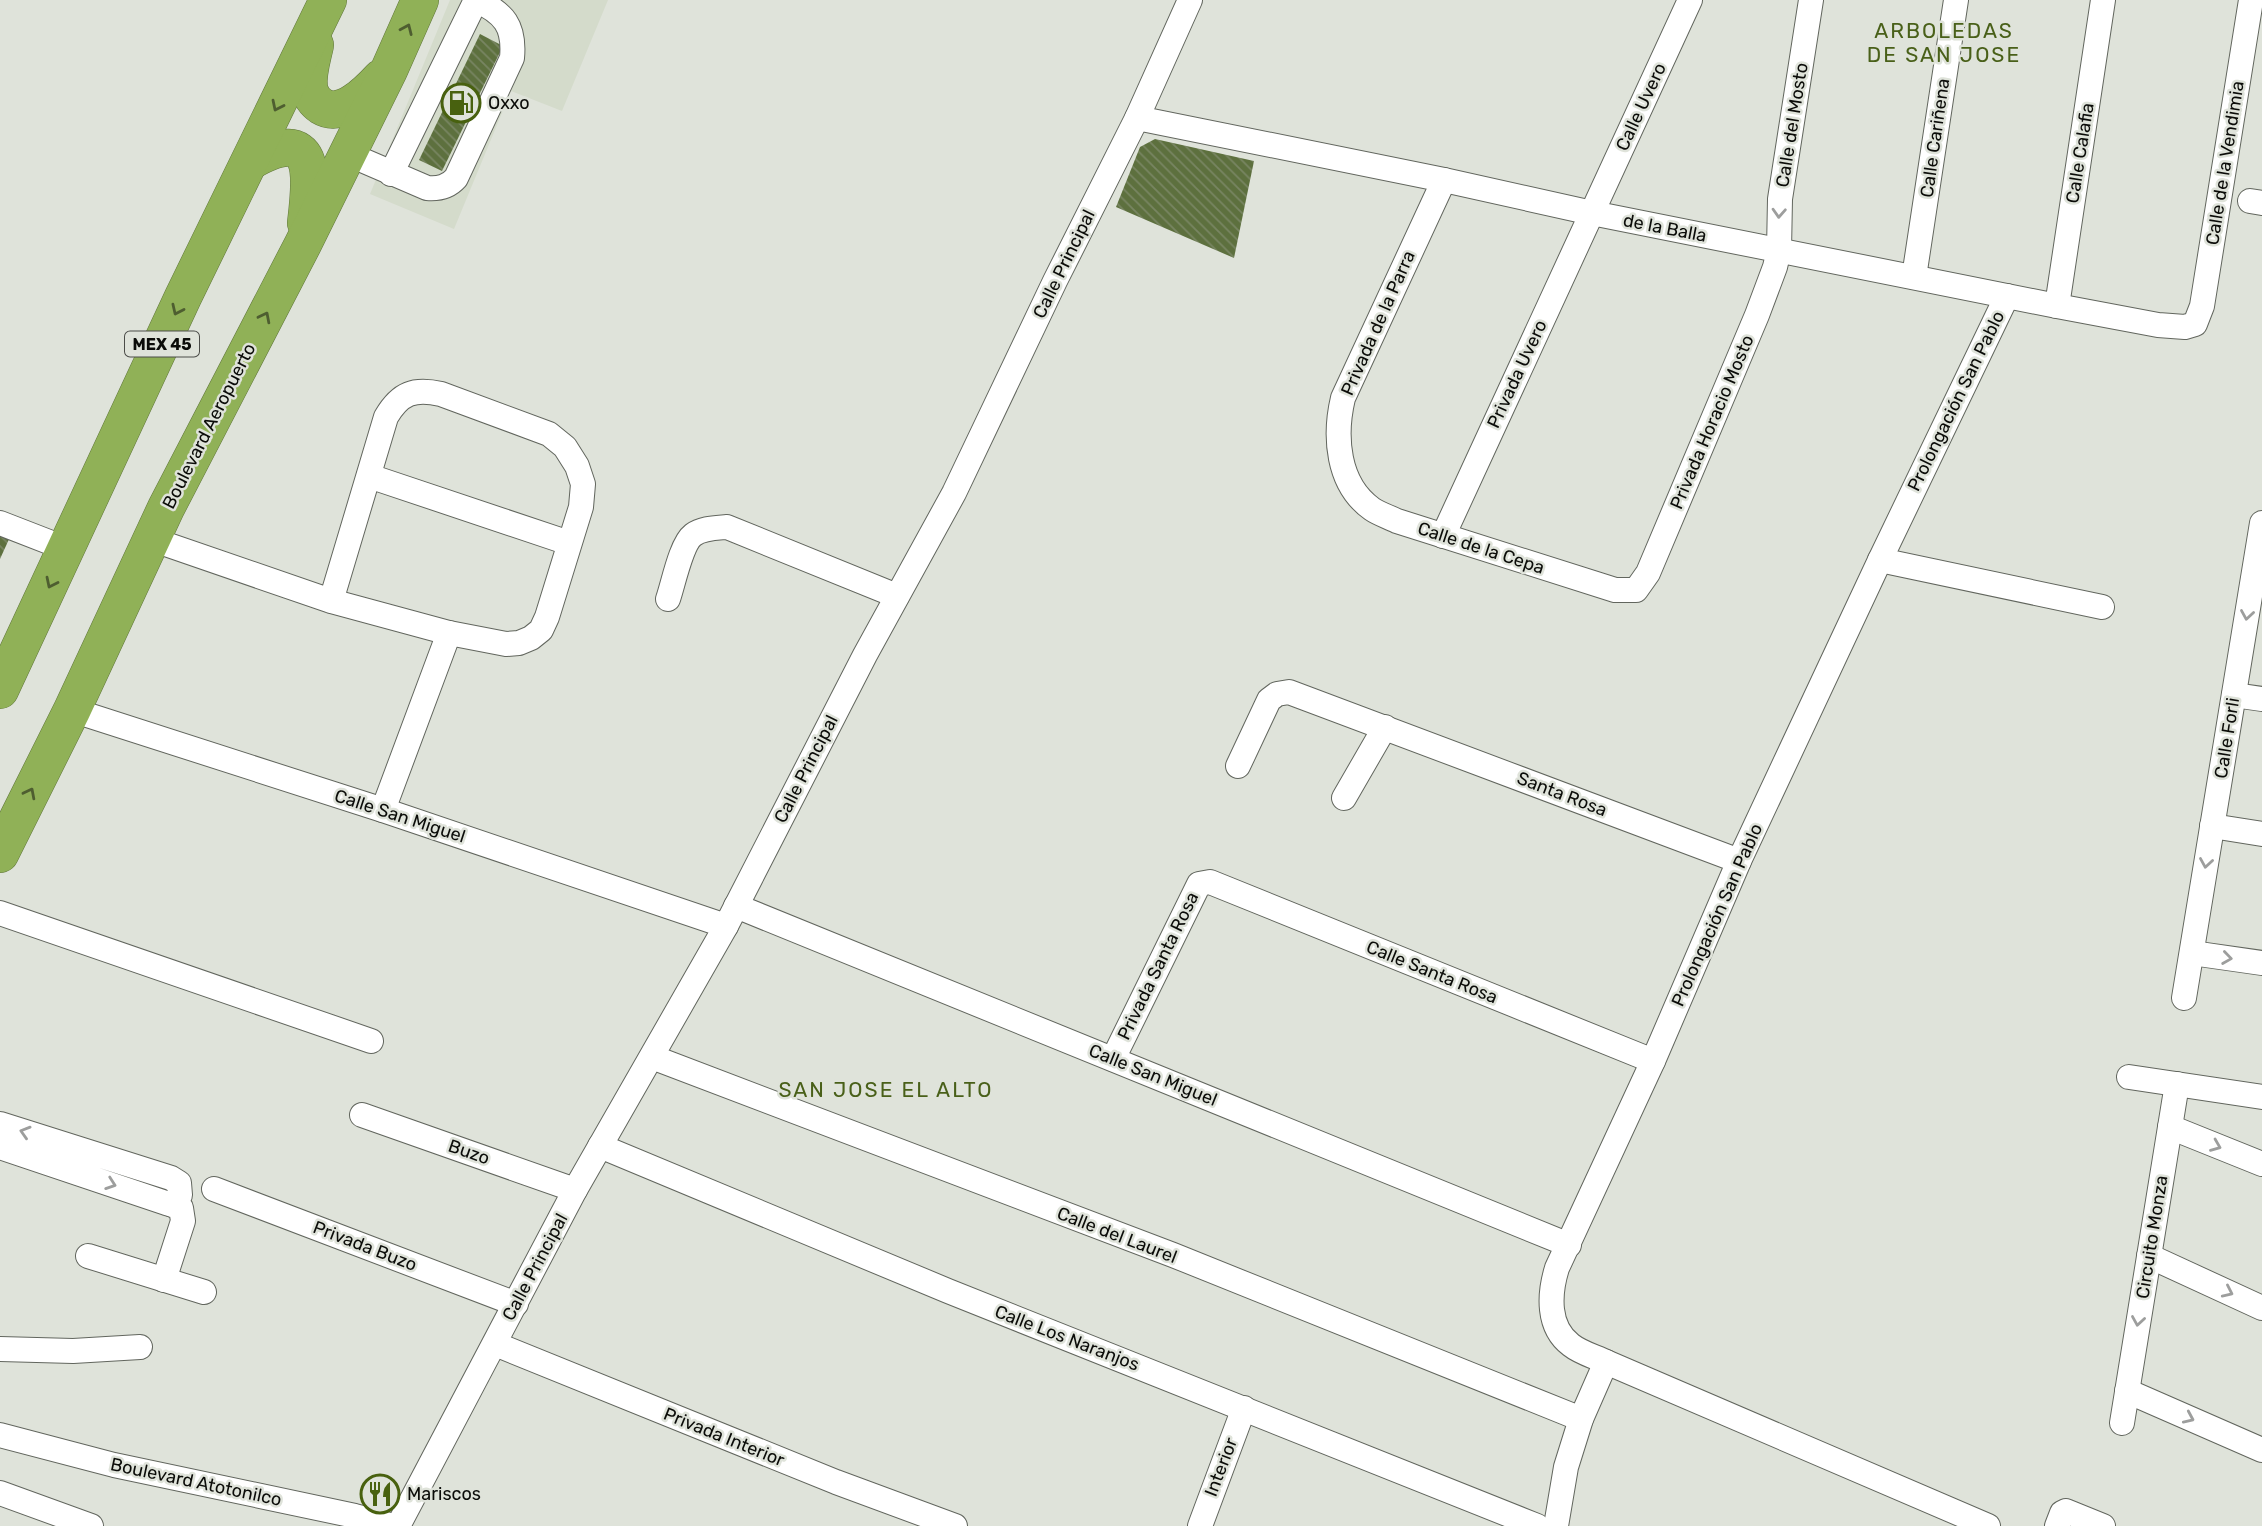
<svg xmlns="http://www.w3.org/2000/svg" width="2262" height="1526" font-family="Rubik,sans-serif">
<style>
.built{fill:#d4dbcb}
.building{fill:url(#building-back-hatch)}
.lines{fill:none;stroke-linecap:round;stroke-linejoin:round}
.minor-casing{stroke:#62665e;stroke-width:26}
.highway-casing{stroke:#61773c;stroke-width:38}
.minor{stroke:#fff;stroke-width:24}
.highway{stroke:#90b157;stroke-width:37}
.oneway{stroke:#4e5e30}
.oneway2{stroke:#9d9e9d}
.labels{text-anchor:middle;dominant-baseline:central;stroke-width:5;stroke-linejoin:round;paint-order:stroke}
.shield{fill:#dfe3da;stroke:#4b4c48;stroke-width:2}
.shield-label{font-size:16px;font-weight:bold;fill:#0b0c09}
.poi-label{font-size:18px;fill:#0b0c09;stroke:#dfe3da;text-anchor:start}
.street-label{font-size:18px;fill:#0b0c09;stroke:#dfe3da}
.quarter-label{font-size:21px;letter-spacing:2px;fill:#496019;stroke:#dfe3da}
</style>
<defs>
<pattern id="building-back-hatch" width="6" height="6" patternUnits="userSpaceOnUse" patternTransform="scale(1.75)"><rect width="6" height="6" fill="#5d703e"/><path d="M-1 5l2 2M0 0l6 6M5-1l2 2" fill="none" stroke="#788562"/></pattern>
</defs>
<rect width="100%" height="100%" fill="#dfe3da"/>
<polygon class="built" points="450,0 608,0 562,111 511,91 454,229 370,194"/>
<g class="building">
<polygon points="480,34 503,46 442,171 419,160"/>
<polygon points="1155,139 1254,161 1234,258 1116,207 1140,147"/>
<polygon points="0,532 10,537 0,559"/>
</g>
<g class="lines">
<defs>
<g id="minor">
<polyline points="1137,118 1444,180 1592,213 2057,306 2158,325 2185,327 2195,324 2202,306 2251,0"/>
<path d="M348 154 427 188C439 189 448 187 456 178L512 58C515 26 504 13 476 0"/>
<polyline points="391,174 476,0"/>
<path d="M1444 180 1343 398C1334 436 1337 484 1372 509 1379 514 1389 517 1397 521L1615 590H1636L1648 573 1757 315 1775 267 1779 250 1780 199 1811 0"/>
<polyline points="2250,201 2262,203"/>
<polyline points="1914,277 1956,0"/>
<polyline points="2057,306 2103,0"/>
<polyline points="369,476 569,543"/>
<polyline points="0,523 67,549"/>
<polyline points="1443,536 1690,0"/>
<path d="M151 539 331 601 449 633 506 644 519 643 531 638 541 630 547 617 581 507 583 484 577 466 565 447 549 434 441 394C414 388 400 393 386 417L331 601"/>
<polyline points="1880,560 2102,607"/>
<path d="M668 599C673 585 681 544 693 535 702 528 716 528 727 527L897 596"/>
<polyline points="2234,695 2262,699"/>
<polyline points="72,710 383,810 726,926"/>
<polyline points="1238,766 1269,700 1277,694 1289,692 1739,861"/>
<polyline points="1344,798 1385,727"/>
<polyline points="383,810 449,633"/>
<polyline points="2212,826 2262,834"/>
<polyline points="736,906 1569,1245"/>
<polyline points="0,913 371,1041"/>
<polyline points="2192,953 2262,963"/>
<polyline points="2184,998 2262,523"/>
<polyline points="652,1057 1173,1255 1581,1419"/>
<polyline points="1113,1059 1199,884 1210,882 1653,1061"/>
<polyline points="2129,1077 2262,1097"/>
<polyline points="362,1115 575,1190"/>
<polyline points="0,1124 171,1178 179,1183 180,1195 173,1205 166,1203 0,1147"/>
<polyline points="2170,1127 2262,1164"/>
<polyline points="600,1146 948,1291 1537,1526"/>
<polyline points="214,1189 516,1304"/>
<polyline points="88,1256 204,1292"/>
<polyline points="2149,1256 2262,1308"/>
<polyline points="164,1280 183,1221 181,1208 173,1205"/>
<polyline points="495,1344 836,1482 955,1526"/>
<polyline points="0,1349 73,1351 140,1347"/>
<polyline points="1606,1362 1988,1526"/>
<polyline points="2127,1391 2262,1450"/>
<polyline points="2122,1423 2177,1084"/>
<polyline points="0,1435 114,1465 355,1516 394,1526"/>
<polyline points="0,1493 91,1526"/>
<polyline points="398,1526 575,1190 726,926 865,655 954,493 1055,281 1137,118 1190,0"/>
<polyline points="1200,1526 1244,1408"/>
<path d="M1556 1526 1566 1467 1581 1419 1606 1362C1596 1357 1581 1353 1571 1345 1547 1327 1549 1294 1557 1268L1653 1061 1739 861 1880 560 2007 296"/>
<polyline points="2057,1526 2062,1513 2066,1511 2103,1526"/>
</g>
<g id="highway">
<path d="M315 45C312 59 307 74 309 88 310 95 315 102 321 106 342 119 368 92 381 78"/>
<path d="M251 161C317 123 312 174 306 223"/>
<polyline points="0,690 183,297 328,0"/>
<polyline points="0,854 72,710 166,508 303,244 389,70 420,0"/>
</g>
</defs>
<use href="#minor" class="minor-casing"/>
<use href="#highway" class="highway-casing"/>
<use href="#minor" class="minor"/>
<use href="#highway" class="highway"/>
</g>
<defs><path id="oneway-chevron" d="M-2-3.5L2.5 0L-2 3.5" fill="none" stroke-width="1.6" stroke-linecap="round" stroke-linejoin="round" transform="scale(1.75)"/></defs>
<g class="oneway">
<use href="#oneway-chevron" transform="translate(407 29) rotate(-66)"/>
<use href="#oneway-chevron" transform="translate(277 106) rotate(116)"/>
<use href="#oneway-chevron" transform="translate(177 310) rotate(115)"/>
<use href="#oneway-chevron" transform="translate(265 317) rotate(-63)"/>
<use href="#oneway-chevron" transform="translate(51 583) rotate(116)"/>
<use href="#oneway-chevron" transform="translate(30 793) rotate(-63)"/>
</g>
<g class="oneway2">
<use href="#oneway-chevron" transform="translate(1779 213) rotate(93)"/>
<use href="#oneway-chevron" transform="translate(2247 615) rotate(99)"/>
<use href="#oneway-chevron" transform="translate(2206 863) rotate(99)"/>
<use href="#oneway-chevron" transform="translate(2227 958) rotate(8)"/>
<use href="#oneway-chevron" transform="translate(25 1132) rotate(-163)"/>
<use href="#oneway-chevron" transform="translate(2216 1146) rotate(22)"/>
<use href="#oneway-chevron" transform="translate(111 1184) rotate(19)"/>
<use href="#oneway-chevron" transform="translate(2228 1292) rotate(25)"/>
<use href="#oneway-chevron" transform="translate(2138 1321) rotate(99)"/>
<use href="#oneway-chevron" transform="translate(2189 1418) rotate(24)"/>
</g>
<defs>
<symbol id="fuel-ring" viewBox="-11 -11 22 22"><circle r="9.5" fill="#dfe3da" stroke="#48610f" stroke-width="1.5"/><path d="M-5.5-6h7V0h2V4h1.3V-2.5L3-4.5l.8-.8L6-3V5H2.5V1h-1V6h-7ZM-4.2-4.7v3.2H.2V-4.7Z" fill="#48610f"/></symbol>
<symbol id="restaurant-ring" viewBox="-11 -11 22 22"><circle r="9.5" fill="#dfe3da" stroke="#48610f" stroke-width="1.5"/><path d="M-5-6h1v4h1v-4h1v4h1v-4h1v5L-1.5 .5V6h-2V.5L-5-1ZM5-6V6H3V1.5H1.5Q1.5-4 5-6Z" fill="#48610f"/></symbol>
</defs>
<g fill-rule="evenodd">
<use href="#fuel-ring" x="439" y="81" width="44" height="44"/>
<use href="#restaurant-ring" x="358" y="1472" width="44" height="44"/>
</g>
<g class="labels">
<rect class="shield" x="125" y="331.5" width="74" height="25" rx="5"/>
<g class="shield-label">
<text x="162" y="344">MEX 45</text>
</g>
<g class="poi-label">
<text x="488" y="103">Oxxo</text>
<text x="407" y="1494">Mariscos</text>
</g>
<g class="street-label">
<text transform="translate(1641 107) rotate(-65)">Calle Uvero</text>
<text transform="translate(1792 125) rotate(-81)">Calle del Mosto</text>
<text transform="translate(1935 138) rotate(-82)">Calle Cariñena</text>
<text transform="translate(2080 153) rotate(-81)">Calle Calafia</text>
<text transform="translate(2225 163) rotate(-81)">Calle de la Vendimia</text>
<text transform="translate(1665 228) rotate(11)">de la Balla</text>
<text transform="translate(1064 264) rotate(-64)">Calle Principal</text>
<text transform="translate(1378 323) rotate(-66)">Privada de la Parra</text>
<text transform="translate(1517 374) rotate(-65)">Privada Uvero</text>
<text transform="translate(1956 401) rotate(-64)">Prolongación San Pablo</text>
<text transform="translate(1712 422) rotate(-67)">Privada Horacio Mosto</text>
<text transform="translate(209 426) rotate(-63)">Boulevard Aeropuerto</text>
<text transform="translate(1481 548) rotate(18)">Calle de la Cepa</text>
<text transform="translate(2227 738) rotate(-81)">Calle Forli</text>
<text transform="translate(806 769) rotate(-63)">Calle Principal</text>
<text transform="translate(1562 794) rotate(21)">Santa Rosa</text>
<text transform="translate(400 816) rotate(18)">Calle San Miguel</text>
<text transform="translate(1717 915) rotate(-66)">Prolongación San Pablo</text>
<text transform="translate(1158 966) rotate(-64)">Privada Santa Rosa</text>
<text transform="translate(1432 972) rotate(22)">Calle Santa Rosa</text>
<text transform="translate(1153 1075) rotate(22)">Calle San Miguel</text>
<text transform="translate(469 1152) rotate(19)">Buzo</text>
<text transform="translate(1117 1235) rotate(21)">Calle del Laurel</text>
<text transform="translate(2152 1237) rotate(-81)">Circuito Monza</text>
<text transform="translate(365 1246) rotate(21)">Privada Buzo</text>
<text transform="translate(535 1267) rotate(-62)">Calle Principal</text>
<text transform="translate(1067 1338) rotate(21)">Calle Los Naranjos</text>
<text transform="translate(724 1437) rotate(22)">Privada Interior</text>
<text transform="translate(1221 1467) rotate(-69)">Interior</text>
<text transform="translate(196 1482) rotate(12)">Boulevard Atotonilco</text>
</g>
<g class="quarter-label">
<text x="1944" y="30">ARBOLEDAS<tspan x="1944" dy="24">DE SAN JOSE</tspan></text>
<text x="886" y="1089">SAN JOSE EL ALTO</text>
</g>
</g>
</svg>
